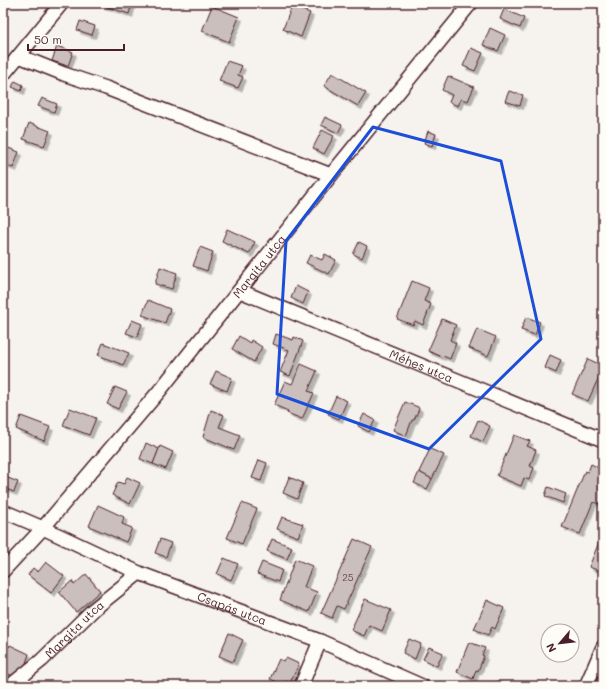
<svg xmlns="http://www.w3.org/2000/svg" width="606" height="689" font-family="Mali,sans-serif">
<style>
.building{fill:#cbbfbe;stroke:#4a1f2b;filter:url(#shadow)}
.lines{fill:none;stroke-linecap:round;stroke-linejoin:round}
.street-casing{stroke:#4a1f2b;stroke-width:16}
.street{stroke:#fdfcf7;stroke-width:13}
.marked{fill:none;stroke:#1d4ed8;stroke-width:3;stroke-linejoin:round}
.labels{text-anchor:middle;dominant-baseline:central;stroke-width:3.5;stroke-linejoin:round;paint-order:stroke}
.number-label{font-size:10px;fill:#6a4750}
.street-label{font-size:12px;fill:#4a1f2b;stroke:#fdfcf7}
</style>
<defs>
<filter id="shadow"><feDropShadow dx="3.5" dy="3.5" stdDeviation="0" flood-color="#0004"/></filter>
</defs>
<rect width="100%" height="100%" fill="#f6f3ef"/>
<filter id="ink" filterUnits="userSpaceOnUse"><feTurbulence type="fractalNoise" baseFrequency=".025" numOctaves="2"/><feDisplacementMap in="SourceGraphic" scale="8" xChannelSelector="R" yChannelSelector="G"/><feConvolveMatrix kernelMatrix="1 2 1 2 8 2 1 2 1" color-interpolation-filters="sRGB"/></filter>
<g filter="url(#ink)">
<g class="building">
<polygon points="103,3 132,3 129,14 102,5"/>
<polygon points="212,6 239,17 229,42 202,31"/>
<polygon points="292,6 310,13 301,37 283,29"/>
<polygon points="504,9 524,18 520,28 500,19"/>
<polygon points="80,21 95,26 92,35 77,30"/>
<polygon points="490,28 505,35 498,51 483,45"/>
<polygon points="57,46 73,52 68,66 52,61"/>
<polygon points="471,48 483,53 475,71 463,66"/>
<polygon points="227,61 242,66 238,75 243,77 238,88 219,81"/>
<polygon points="332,73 366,93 358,106 324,86"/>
<polygon points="448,76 474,87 468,101 461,99 458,106 449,102 452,95 442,90"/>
<polygon points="15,81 23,85 21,91 12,87"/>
<polygon points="509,91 523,95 520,106 505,101"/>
<polygon points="42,98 57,104 54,112 38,106"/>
<polygon points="325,117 342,125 338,133 321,125"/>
<polygon points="29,123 50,131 44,146 23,139"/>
<polygon points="322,130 334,136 324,154 313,148"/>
<polygon points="428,131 436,134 432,146 424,143"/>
<polygon points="3,146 19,152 13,168 3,164"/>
<polygon points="227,229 255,242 249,254 222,241"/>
<polygon points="359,242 367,246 362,258 353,254"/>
<polygon points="200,247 213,252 207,271 193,266"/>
<polygon points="325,254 336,260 329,274 306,263 310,255 322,260"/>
<polygon points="160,267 177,273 172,289 155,284"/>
<polygon points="412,281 429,288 424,301 431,304 423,325 415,321 413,325 397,319"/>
<polygon points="296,286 308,292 303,304 291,298"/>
<polygon points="148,300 170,309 165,323 142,315"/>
<polygon points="526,317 540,322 535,335 521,330"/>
<polygon points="442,319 456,325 450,340 456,343 450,359 443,356 442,357 428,351"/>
<polygon points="132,320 142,324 137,337 126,333"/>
<polygon points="477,329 496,337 488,356 469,348"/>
<polygon points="276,334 293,340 294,337 303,341 290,376 280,372 289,350 273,344"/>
<polygon points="239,336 250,343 251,340 262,347 254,362 232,349"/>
<polygon points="103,343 129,353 123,365 98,355"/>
<polygon points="550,355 561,360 556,373 545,368"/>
<polygon points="588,359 603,366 603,368 588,401 572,394"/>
<polygon points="301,364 317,371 308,391 314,393 302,419 287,413 288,411 274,405 285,381 292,384"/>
<polygon points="216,371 232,378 227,391 210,384"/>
<polygon points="115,387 127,392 118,409 107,404"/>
<polygon points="336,396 347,401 339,419 328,414"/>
<polygon points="405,402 418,407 419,409 414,420 412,420 406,436 393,430"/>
<polygon points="70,408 96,418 89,435 63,425"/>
<polygon points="211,410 224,415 219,427 240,435 234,450 203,437"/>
<polygon points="364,414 375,420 369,432 358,426"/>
<polygon points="21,416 50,427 44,441 16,429"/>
<polygon points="478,420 490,426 483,442 471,436"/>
<polygon points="514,435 530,441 527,446 536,450 530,466 534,468 529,480 524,478 521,486 497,476"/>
<polygon points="146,443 159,449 153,464 140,459"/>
<polygon points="160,446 173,452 166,469 153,464"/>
<polygon points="430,449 444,455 432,479 419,472"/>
<polygon points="259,460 267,463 261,481 252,478"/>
<polygon points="591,464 601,469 598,476 602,478 600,485 603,486 603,502 602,505 593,502 580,534 562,527 585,471 588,472"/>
<polygon points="419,472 432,479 427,489 414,483"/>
<polygon points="3,476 18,482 14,492 3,488"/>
<polygon points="127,477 140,483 130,504 112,495 118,482 124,484"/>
<polygon points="289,477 303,483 297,499 283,493"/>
<polygon points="548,487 566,494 563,503 545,496"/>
<polygon points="242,503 257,509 242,544 227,538"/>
<polygon points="98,505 124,517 122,524 132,528 126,542 89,526"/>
<polygon points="282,517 303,524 298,537 277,529"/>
<polygon points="601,537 603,537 603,572 589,567"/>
<polygon points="160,539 171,543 166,557 155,553"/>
<polygon points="272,539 292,547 287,559 267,551"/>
<polygon points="354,539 372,547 344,609 337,606 332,618 321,613"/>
<polygon points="224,558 238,564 231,580 217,574"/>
<polygon points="295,559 312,566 304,587 317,592 309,612 280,600"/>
<polygon points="46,562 64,576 51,593 28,575 33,568 38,572"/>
<polygon points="262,562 282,570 278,582 257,574"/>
<polygon points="86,574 100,591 76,612 59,592 72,581 74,585"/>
<polygon points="365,599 391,610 382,631 369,625 364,636 351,630"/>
<polygon points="487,600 504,608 495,629 492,627 488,635 474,629"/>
<polygon points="229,633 243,640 233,662 219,656"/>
<polygon points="409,639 421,644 415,659 403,653"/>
<polygon points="469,642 485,648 482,655 484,656 478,671 476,670 473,679 457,672"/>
<polygon points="3,644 9,647 10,645 29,654 24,669 18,678 3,672"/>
<polygon points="429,647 443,653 437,666 423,659"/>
<polygon points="286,658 299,664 290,683 286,681 284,685 270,679 279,659 284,661"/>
<polygon points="497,681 509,686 495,686"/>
</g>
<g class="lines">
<defs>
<g id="street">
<polyline points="19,56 64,74 106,88 331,175"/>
<polyline points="3,75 62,3"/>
<path id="s1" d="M240 291 603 440"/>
<path id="s2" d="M3 511 43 528 139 573 320 641 422 686"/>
<path id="s3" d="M3 571 43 528 161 389 331 175 471 3"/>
<path id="s4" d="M10 686 42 660 94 609 139 573"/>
<polyline points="301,686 320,641"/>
<polyline points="586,686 603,647"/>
</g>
</defs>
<use href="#street" class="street-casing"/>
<use href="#street" class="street"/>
</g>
</g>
<path class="marked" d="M373 127 501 161 541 339 429 449 277 394 286 241Z"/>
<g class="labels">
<g class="number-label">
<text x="348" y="577">25</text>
</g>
<g class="street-label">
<text stroke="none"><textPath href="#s3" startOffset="398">Margita utca</textPath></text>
<text stroke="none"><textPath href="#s1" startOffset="196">Méhes utca</textPath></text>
<text stroke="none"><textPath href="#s2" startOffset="249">Csapás utca</textPath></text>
<text stroke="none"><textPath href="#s4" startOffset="86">Margita utca</textPath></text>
</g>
</g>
<rect width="606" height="689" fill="none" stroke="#fdfcf7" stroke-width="16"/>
<rect x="8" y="8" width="590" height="673" fill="none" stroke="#4a1f2b" stroke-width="1.5" filter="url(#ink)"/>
<g transform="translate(560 643) rotate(242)"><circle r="19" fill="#fdfcf7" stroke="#b5a4a5"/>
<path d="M0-3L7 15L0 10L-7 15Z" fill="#4a1f2b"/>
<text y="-6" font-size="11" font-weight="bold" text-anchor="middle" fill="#4a1f2b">N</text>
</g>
<path d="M28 44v6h96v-6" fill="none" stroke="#4a1f2b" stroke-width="2"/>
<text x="34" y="44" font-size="12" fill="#4a1f2b" stroke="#fdfcf7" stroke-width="3" paint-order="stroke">50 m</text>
</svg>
